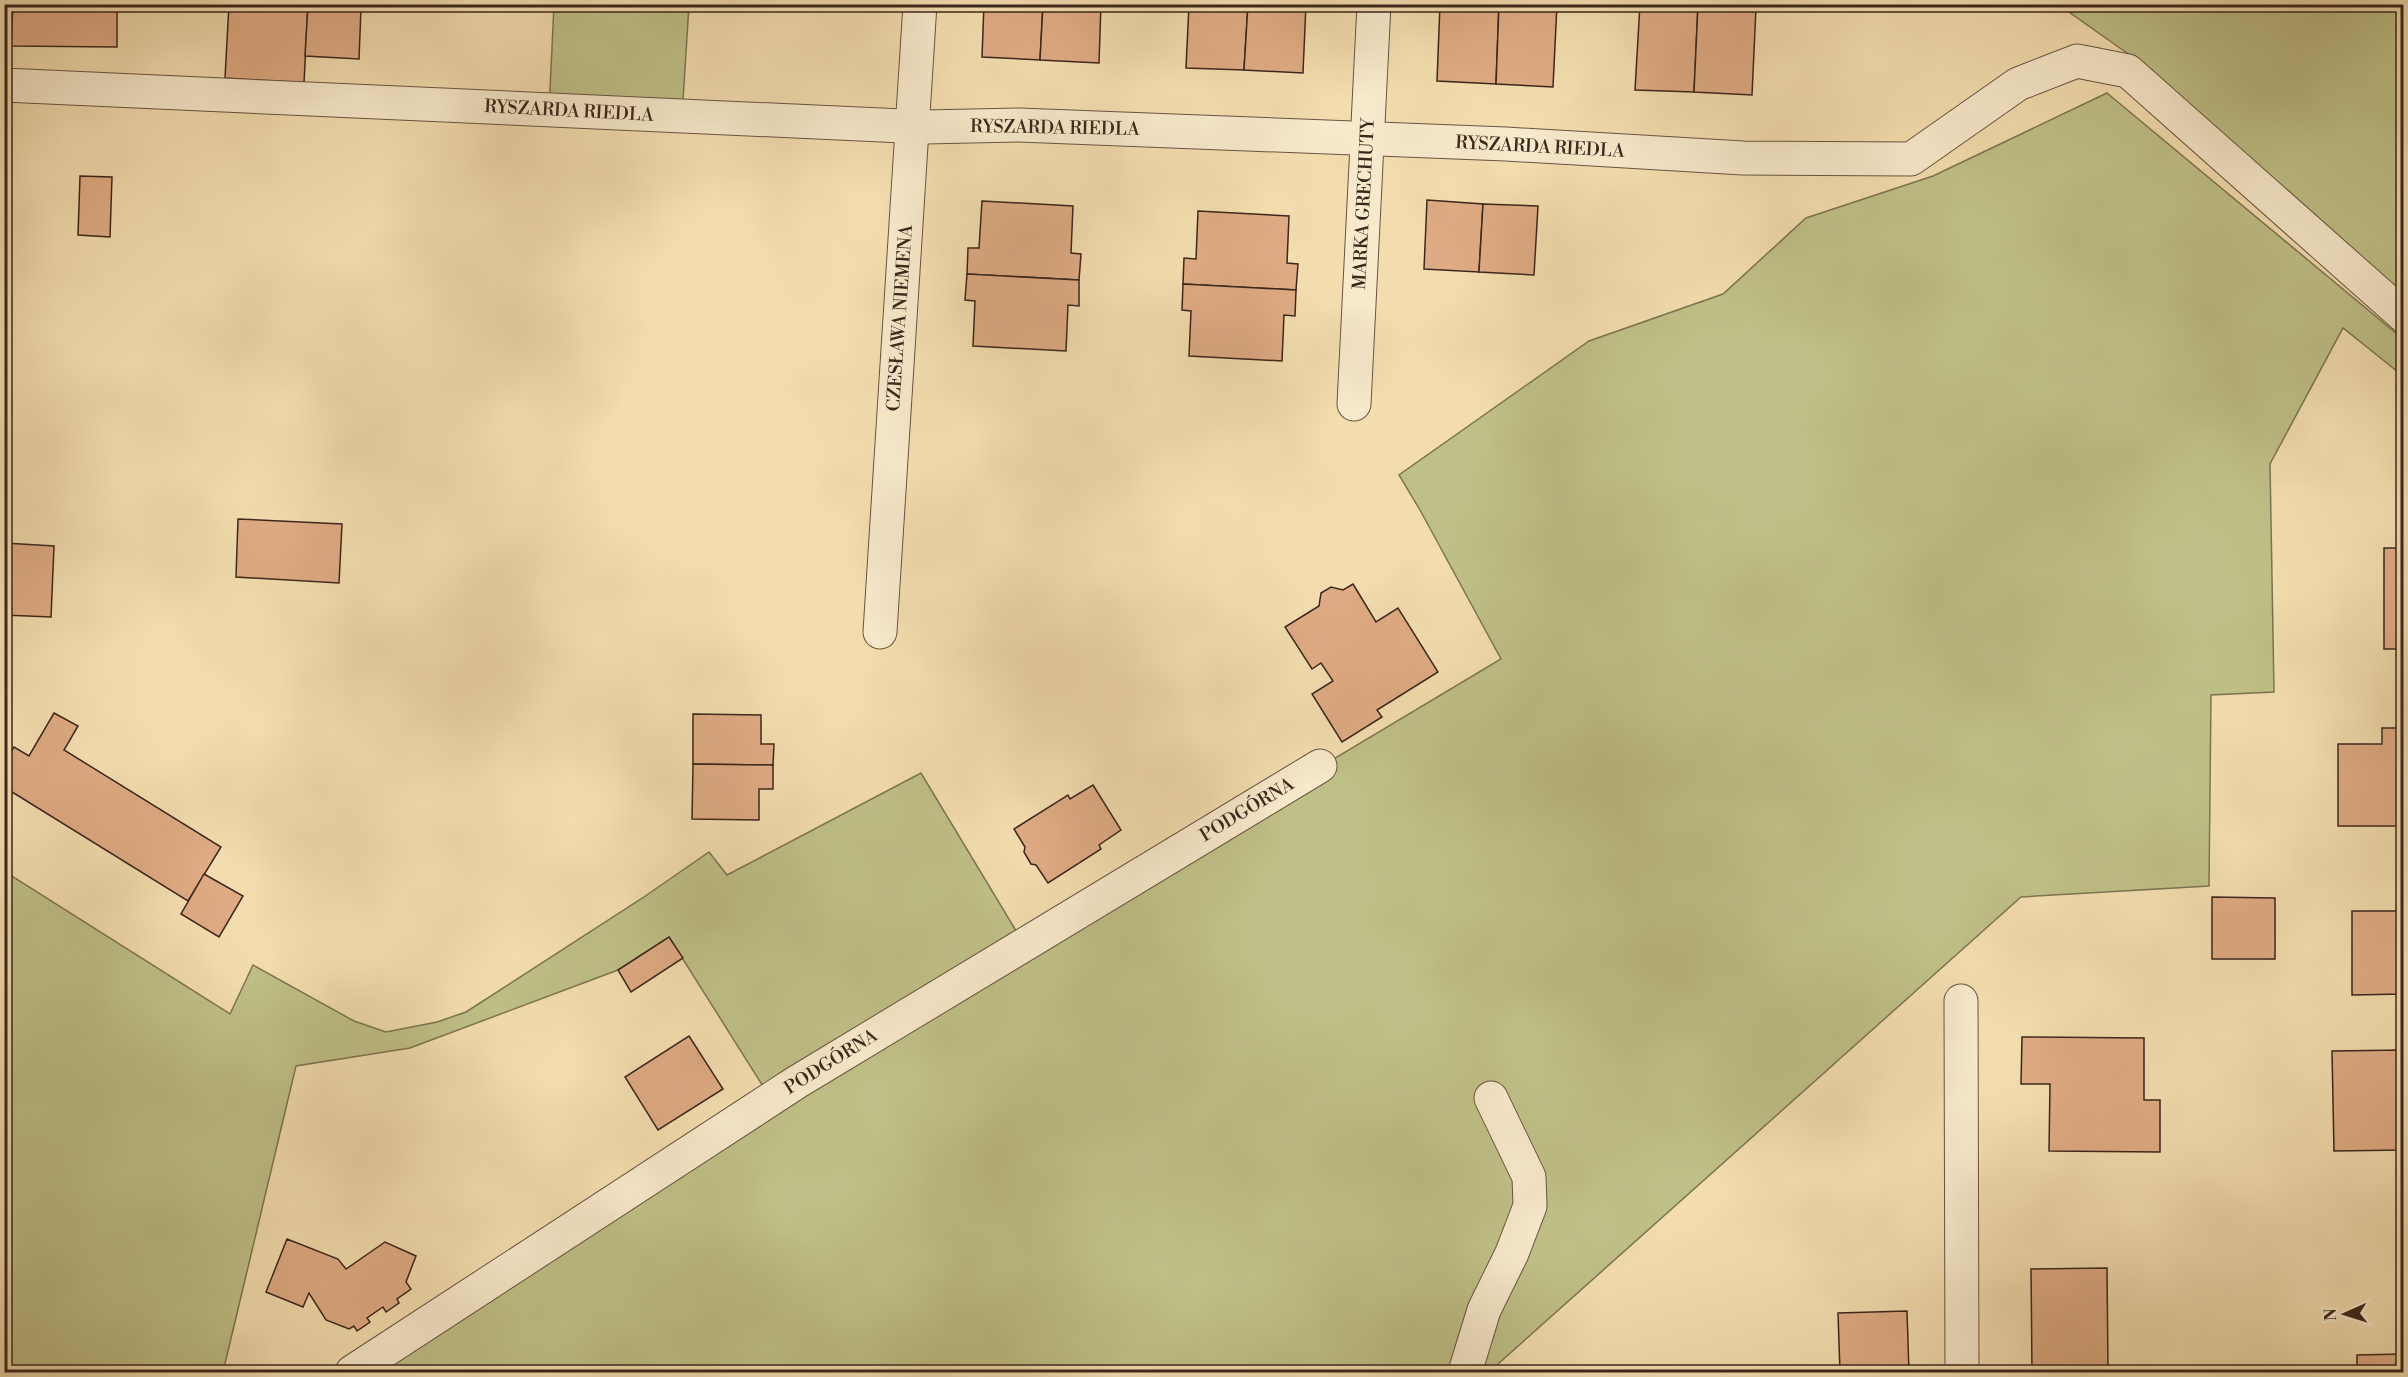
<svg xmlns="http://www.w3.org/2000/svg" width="2408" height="1377" font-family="'Libre Bodoni',serif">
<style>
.green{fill:#bfc087;stroke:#7d7452;stroke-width:1.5}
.building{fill:#dfab84;stroke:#3b271d;stroke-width:1.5}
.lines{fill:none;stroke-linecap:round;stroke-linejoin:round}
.minor-casing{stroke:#695442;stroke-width:35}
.minor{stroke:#f7e9cb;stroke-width:33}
.labels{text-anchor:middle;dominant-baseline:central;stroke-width:4.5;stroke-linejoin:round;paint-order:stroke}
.street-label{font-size:18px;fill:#3b271d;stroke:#f7e9cb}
</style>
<rect width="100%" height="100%" fill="#f3ddaf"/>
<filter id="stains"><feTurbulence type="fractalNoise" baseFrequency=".00333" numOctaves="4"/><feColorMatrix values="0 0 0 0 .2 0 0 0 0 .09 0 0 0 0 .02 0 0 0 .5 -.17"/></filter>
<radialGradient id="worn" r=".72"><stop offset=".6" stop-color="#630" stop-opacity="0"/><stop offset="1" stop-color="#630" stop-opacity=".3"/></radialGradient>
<g class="green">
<polygon points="554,5 689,5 682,116 549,111"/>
<polygon points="2059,5 2403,5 2403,298 2134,58"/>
<polygon points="2107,93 2403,339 2403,376 2343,328 2270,464 2274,692 2211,695 2209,886 2021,897 1489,1372 352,1372 771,1099 669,937 618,970 410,1048 296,1066 223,1372 5,1372 4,871 230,1014 253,965 354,1021 386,1032 437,1022 466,1012 641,899 709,852 727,875 921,773 1024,944 1501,659 1420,510 1399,475 1589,341 1723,294 1806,218 1933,176"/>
</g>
<g class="building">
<polygon points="13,4 117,4 117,47 11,46"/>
<polygon points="229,4 308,5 304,83 225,78"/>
<polygon points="984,4 1043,4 1040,60 982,57"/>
<polygon points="1043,4 1101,4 1099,63 1040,60"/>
<polygon points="1189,4 1248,4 1244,70 1186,68"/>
<polygon points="1248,4 1306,4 1303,73 1244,70"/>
<polygon points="1440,4 1499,4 1496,84 1437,81"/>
<polygon points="1499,4 1557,4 1553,87 1496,84"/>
<polygon points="1640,4 1698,5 1694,92 1635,90"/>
<polygon points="308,5 361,8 359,59 305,56"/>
<polygon points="1698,5 1756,8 1752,95 1694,92"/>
<polygon points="80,176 112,177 110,237 78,235"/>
<polygon points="1427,200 1483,204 1479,272 1424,269"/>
<polygon points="982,201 1073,206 1071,253 1081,254 1079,280 967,274 968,248 979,248"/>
<polygon points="1483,204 1538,206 1534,275 1479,272"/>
<polygon points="1198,211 1289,216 1287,263 1298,264 1296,290 1183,284 1184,258 1196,259"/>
<polygon points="967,274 1079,280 1079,306 1068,305 1066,351 973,346 975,301 965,300"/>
<polygon points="1183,284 1296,290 1295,316 1284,315 1282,361 1189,356 1191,311 1182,310"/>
<polygon points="238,519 342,524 339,583 236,577"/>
<polygon points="4,543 54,546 51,617 4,615"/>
<rect x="2384" y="548" width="20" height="101"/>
<polygon points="1353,584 1376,622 1398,608 1438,672 1377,710 1382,717 1342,742 1312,694 1333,681 1321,663 1312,669 1285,627 1319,606 1321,593 1331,587 1343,590"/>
<polygon points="54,713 78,726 64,750 221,847 188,901 4,787 4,763 14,747 29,756"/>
<polygon points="693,714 761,715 761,744 774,744 773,765 693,764"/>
<polygon points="2382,728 2404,728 2404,826 2338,826 2338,744 2382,744"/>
<polygon points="693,764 773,765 773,789 759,789 759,820 692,819"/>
<polygon points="1093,785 1121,830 1099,845 1101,849 1048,883 1036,865 1031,864 1024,852 1025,847 1014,829 1068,795 1070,799"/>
<polygon points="204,874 243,896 219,937 181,914"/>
<polygon points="2212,897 2275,898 2275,959 2212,959"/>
<polygon points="2352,911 2404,911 2404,994 2352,995"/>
<polygon points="669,937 683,958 631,992 618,970"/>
<polygon points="689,1036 723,1089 658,1130 625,1077"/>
<polygon points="2022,1037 2144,1038 2144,1100 2160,1100 2160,1152 2049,1151 2050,1084 2021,1084"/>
<polygon points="2404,1050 2404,1150 2334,1151 2332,1051"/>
<polygon points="287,1239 338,1259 346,1269 385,1242 416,1256 406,1282 411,1289 397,1299 399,1303 386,1312 383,1307 367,1318 370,1322 357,1331 354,1326 349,1329 326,1320 309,1293 303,1307 266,1292"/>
<polygon points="2107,1268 2108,1370 2032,1371 2031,1269"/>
<polygon points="1907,1311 1909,1372 1840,1372 1838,1313"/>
<polygon points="2404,1354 2404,1372 2357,1372 2357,1355"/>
</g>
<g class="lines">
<defs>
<g id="minor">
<polyline points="4,85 925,127 1019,125 1506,144 1743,158 1911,159 2018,84 2077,61 2128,71 2404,316"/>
<polyline points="1354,404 1374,4"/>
<polyline points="880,632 920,4"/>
<polyline points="1961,1001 1962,1372"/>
<polyline points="352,1372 797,1082 1320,766"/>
<polyline points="1465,1372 1484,1310 1512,1253 1530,1206 1529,1177 1491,1098"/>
</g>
</defs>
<use href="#minor" class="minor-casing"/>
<use href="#minor" class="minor"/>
</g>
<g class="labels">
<g class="street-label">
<text transform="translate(569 111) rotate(3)">RYSZARDA RIEDLA</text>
<text transform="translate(1055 128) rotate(1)">RYSZARDA RIEDLA</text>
<text transform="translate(1540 147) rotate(3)">RYSZARDA RIEDLA</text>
<text transform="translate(1364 204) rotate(-87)">MARKA GRECHUTY</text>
<text transform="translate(900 318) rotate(-86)">CZESŁAWA NIEMENA</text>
<text transform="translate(1247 810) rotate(-31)">PODGÓRNA</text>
<text transform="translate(831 1062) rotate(-32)">PODGÓRNA</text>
</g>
</g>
<rect width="2408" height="1377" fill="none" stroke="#f3ddaf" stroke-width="24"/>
<rect x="6" y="6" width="2396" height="1365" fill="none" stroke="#3b271d" stroke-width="3"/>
<rect x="12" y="12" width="2384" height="1353" fill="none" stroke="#3b271d" stroke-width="1.5"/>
<g transform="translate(2345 1314) rotate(267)" stroke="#f7e9cb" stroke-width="4.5" paint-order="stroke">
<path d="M0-4.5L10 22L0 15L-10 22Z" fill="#3b271d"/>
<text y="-9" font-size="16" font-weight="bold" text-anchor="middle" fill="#3b271d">N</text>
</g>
<rect width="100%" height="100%" filter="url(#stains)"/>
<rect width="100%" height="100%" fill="url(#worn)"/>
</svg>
